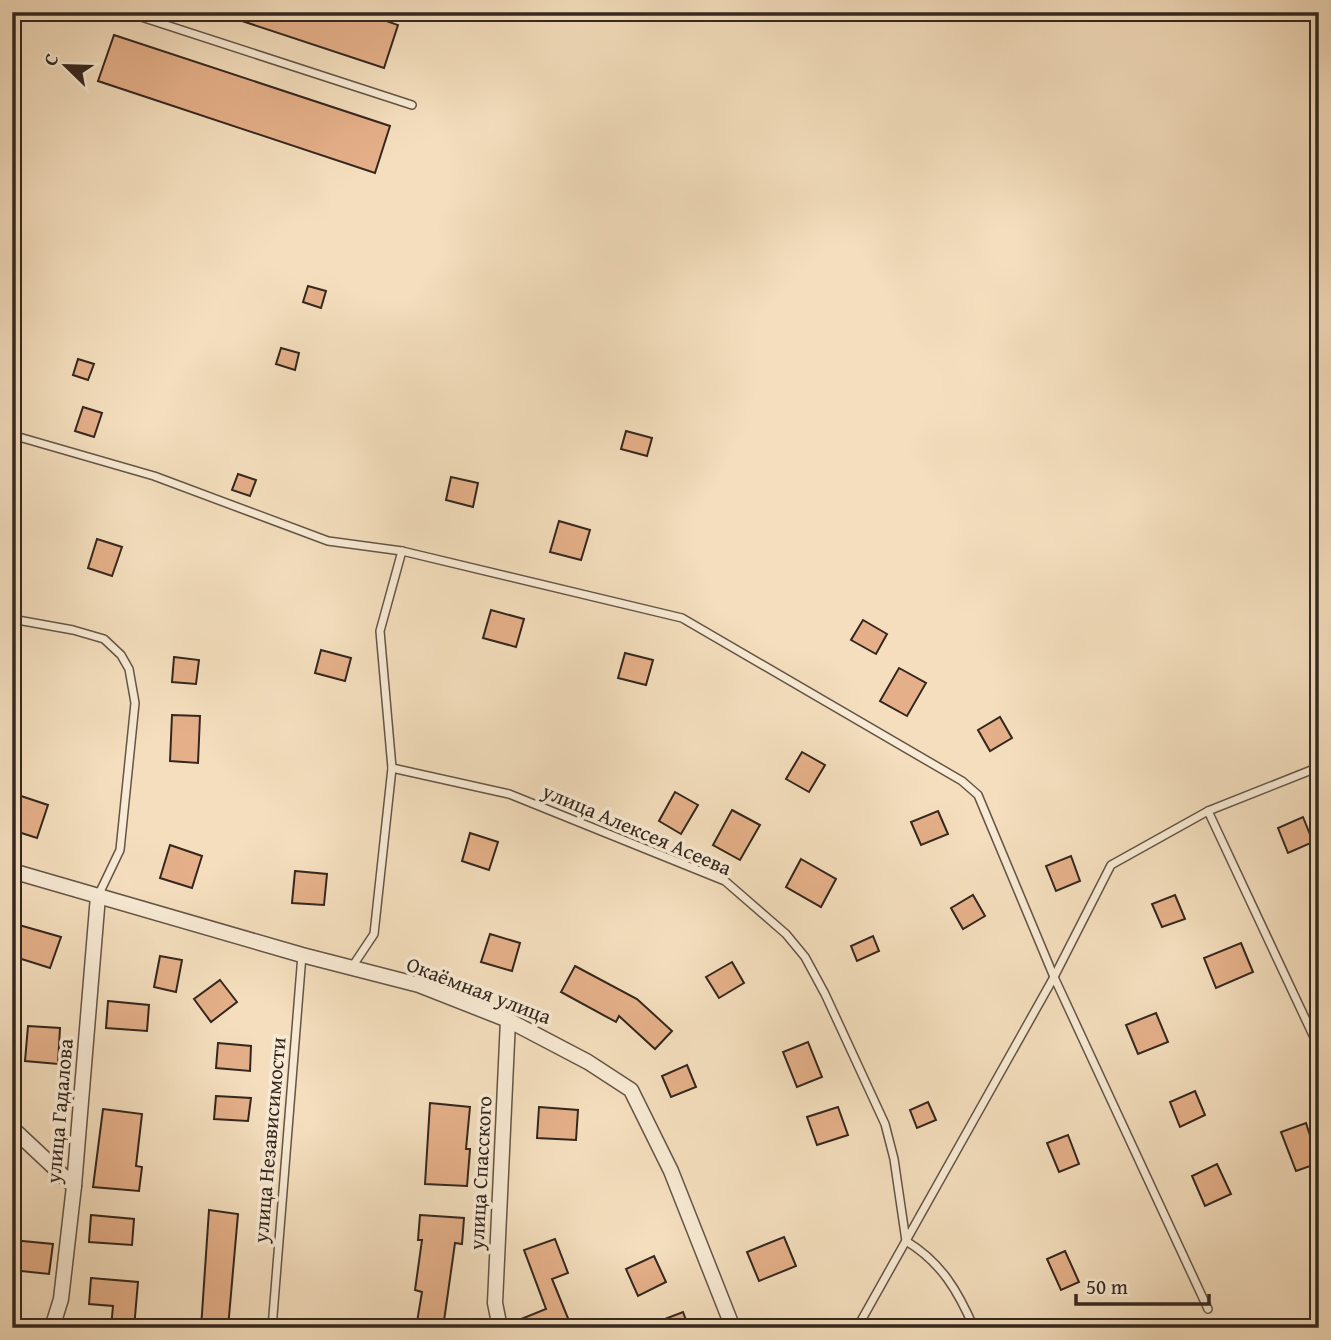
<svg xmlns="http://www.w3.org/2000/svg" width="1331" height="1340" font-family="'Gentium Book Plus',serif">
<style>
.building{fill:#e5b089;stroke:#34271f;stroke-width:2}
.lines{fill:none;stroke-linecap:round;stroke-linejoin:round}
.service-casing{stroke:#645546;stroke-width:10}
.minor-casing{stroke:#645546;stroke-width:17}
.service{stroke:#f8ead4;stroke-width:7}
.minor{stroke:#f8ead4;stroke-width:14}
.labels{text-anchor:middle;dominant-baseline:central;stroke-width:7;stroke-linejoin:round;paint-order:stroke}
.street-label{font-size:21px;fill:#34271f;stroke:#f8ead4}
</style>
<rect width="100%" height="100%" fill="#f4debd"/>
<filter id="stains"><feTurbulence type="fractalNoise" baseFrequency=".00286" numOctaves="4"/><feColorMatrix values="0 0 0 0 .2 0 0 0 0 .09 0 0 0 0 .02 0 0 0 .5 -.17"/></filter>
<radialGradient id="worn" r=".72"><stop offset=".6" stop-color="#630" stop-opacity="0"/><stop offset="1" stop-color="#630" stop-opacity=".3"/></radialGradient>
<g class="building">
<polygon points="224,12 361,12 398,25 384,68 224,15"/>
<polygon points="114,35 390,126 375,173 98,81"/>
<polygon points="308,286 326,291 321,308 303,302"/>
<polygon points="281,348 299,353 295,370 276,364"/>
<polygon points="78,359 94,364 88,380 73,375"/>
<polygon points="83,407 102,413 94,437 75,431"/>
<polygon points="626,431 652,438 647,456 621,449"/>
<polygon points="238,474 256,480 250,496 232,490"/>
<polygon points="451,477 478,483 473,507 446,500"/>
<polygon points="559,521 590,530 581,560 550,552"/>
<polygon points="97,539 122,547 112,576 88,568"/>
<polygon points="491,610 524,619 516,647 483,638"/>
<polygon points="863,620 887,634 876,654 851,640"/>
<polygon points="321,650 351,658 345,681 315,673"/>
<polygon points="625,653 653,660 646,685 618,678"/>
<polygon points="174,657 199,660 196,684 172,682"/>
<polygon points="899,668 926,683 907,716 880,701"/>
<polygon points="172,715 200,716 198,763 170,761"/>
<polygon points="1000,717 1012,738 990,751 978,730"/>
<polygon points="802,752 825,765 809,792 786,779"/>
<polygon points="675,792 698,805 681,834 659,821"/>
<polygon points="21,796 48,805 37,838 12,830 12,823"/>
<polygon points="732,810 760,825 740,860 713,845"/>
<polygon points="938,811 948,834 921,845 911,822"/>
<polygon points="1303,817 1313,842 1288,853 1278,828"/>
<polygon points="470,833 498,842 489,870 462,861"/>
<polygon points="170,845 202,856 192,888 160,878"/>
<polygon points="1071,856 1080,881 1056,891 1046,866"/>
<polygon points="801,859 836,879 821,907 786,887"/>
<polygon points="295,871 327,874 324,905 292,903"/>
<polygon points="973,895 985,916 963,929 951,908"/>
<polygon points="1175,895 1185,919 1162,927 1152,904"/>
<polygon points="12,923 61,937 50,968 12,956"/>
<polygon points="490,934 520,943 512,971 481,962"/>
<polygon points="873,936 879,951 857,961 851,946"/>
<polygon points="1241,943 1253,972 1216,988 1204,958"/>
<polygon points="160,956 182,960 176,992 154,987"/>
<polygon points="732,962 744,983 719,998 706,977"/>
<polygon points="575,966 637,999 672,1031 655,1049 619,1016 616,1022 561,992"/>
<polygon points="220,980 237,1002 211,1022 194,999"/>
<polygon points="108,1001 149,1005 147,1031 106,1028"/>
<polygon points="1156,1013 1168,1042 1138,1054 1126,1025"/>
<polygon points="28,1026 60,1028 58,1064 25,1061"/>
<polygon points="808,1042 822,1077 797,1087 783,1052"/>
<polygon points="218,1043 251,1046 250,1071 216,1068"/>
<polygon points="687,1065 696,1087 671,1097 662,1076"/>
<polygon points="1195,1091 1205,1115 1180,1127 1170,1102"/>
<polygon points="216,1096 251,1098 248,1121 214,1119"/>
<polygon points="928,1102 936,1120 917,1128 910,1110"/>
<polygon points="430,1103 470,1107 466,1149 470,1149 467,1186 425,1184"/>
<polygon points="539,1107 578,1110 576,1140 537,1138"/>
<polygon points="838,1107 848,1135 817,1145 807,1117"/>
<polygon points="103,1109 142,1114 136,1166 142,1167 139,1191 93,1187"/>
<polygon points="1306,1123 1319,1163 1296,1171 1281,1132"/>
<polygon points="1068,1135 1079,1164 1059,1172 1047,1143"/>
<polygon points="1217,1164 1231,1194 1205,1206 1192,1176"/>
<polygon points="209,1210 238,1214 228,1328 201,1328"/>
<polygon points="91,1215 134,1219 132,1245 89,1242"/>
<polygon points="420,1215 464,1218 462,1244 455,1243 443,1328 416,1328 422,1292 415,1290 422,1240 418,1240"/>
<polygon points="784,1237 796,1266 759,1281 747,1252"/>
<polygon points="555,1239 568,1273 552,1279 572,1328 509,1328 509,1324 546,1309 524,1250"/>
<polygon points="12,1240 53,1244 49,1274 12,1270"/>
<polygon points="1065,1251 1079,1282 1061,1290 1047,1259"/>
<polygon points="654,1256 666,1282 638,1296 626,1269"/>
<polygon points="91,1278 138,1282 134,1328 111,1328 113,1306 89,1304"/>
<polygon points="683,1312 689,1328 644,1328 644,1327"/>
</g>
<g class="lines">
<defs>
<g id="service">
<polyline points="126,12 412,105"/>
<polyline points="12,435 154,476 328,541 402,551"/>
<polyline points="12,619 73,630 104,639 121,655 129,669 135,703 120,850 98,896"/>
<path d="M392 768 509 794 725 881 786 934 805 957 825 994 885 1124 894 1159 906 1241C941 1262 958 1291 974 1328"/>
<polyline points="1208,811 1319,1048"/>
<polyline points="352,967 374,934 392,768 380,631 402,551 682,618 962,781 978,795 1054,977 1208,1309"/>
<polyline points="272,1328 302,955"/>
<polyline points="857,1328 1054,977 1111,865 1208,811 1319,767"/>
</g>
<g id="minor">
<polyline points="12,871 302,955 419,985 508,1020 588,1062 631,1090 671,1171 733,1328"/>
<polyline points="12,1128 74,1186"/>
<polyline points="52,1328 61,1299 74,1186 98,896"/>
<polyline points="500,1328 495,1303 508,1020"/>
</g>
</defs>
<use href="#service" class="service-casing"/>
<use href="#minor" class="minor-casing"/>
<use href="#service" class="service"/>
<use href="#minor" class="minor"/>
</g>
<g class="labels">
<g class="street-label">
<text transform="translate(637 829) rotate(23)">улица Алексея Асеева</text>
<text transform="translate(479 990) rotate(21)">Окаёмная улица</text>
<text transform="translate(59 1111) rotate(-85)">улица Гадалова</text>
<text transform="translate(269 1140) rotate(-85)">улица Независимости</text>
<text transform="translate(480 1173) rotate(-87)">улица Спасского</text>
</g>
</g>
<rect width="1331" height="1340" fill="none" stroke="#f4debd" stroke-width="42"/>
<rect x="14" y="14" width="1303" height="1312" fill="none" stroke="#34271f" stroke-width="3.5"/>
<rect x="21" y="21" width="1289" height="1298" fill="none" stroke="#34271f" stroke-width="2"/>
<g transform="translate(66 66) rotate(293)" stroke="#f8ead4" stroke-width="5" paint-order="stroke">
<path d="M0-5L12 26L0 18L-12 26Z" fill="#34271f"/>
<text y="-10" font-size="19" font-weight="bold" text-anchor="middle" fill="#34271f">С</text>
</g>
<path d="M1076 1294v10h133v-10" fill="none" stroke="#34271f" stroke-width="3.5"/>
<text x="1086" y="1294" font-size="21" fill="#34271f" stroke="#f8ead4" stroke-width="5" paint-order="stroke">50 m</text>
<rect width="100%" height="100%" filter="url(#stains)"/>
<rect width="100%" height="100%" fill="url(#worn)"/>
</svg>
